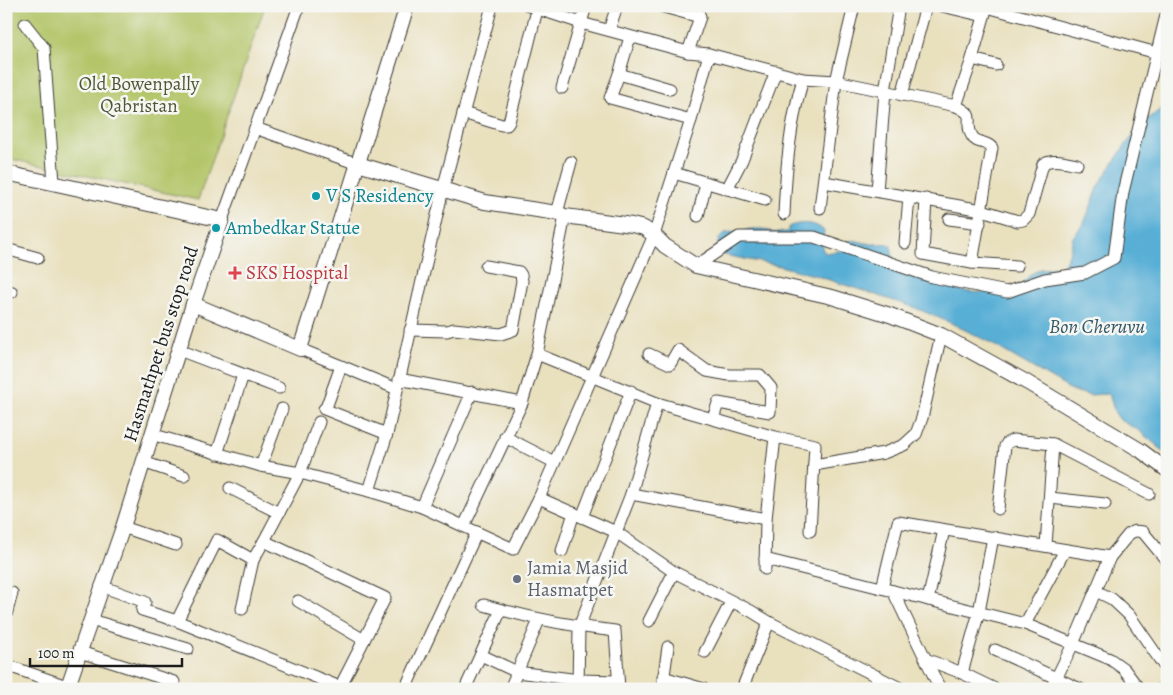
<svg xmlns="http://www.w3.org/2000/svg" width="1173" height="695" font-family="Alegreya,serif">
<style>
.green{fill:#b2c568;stroke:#677042}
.water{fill:#59afd6;stroke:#3a6679}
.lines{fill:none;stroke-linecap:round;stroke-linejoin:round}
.minor-casing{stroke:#3b3934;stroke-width:13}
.tertiary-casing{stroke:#3b3934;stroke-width:16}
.minor{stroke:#fff;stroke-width:11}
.tertiary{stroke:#fff;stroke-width:14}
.culture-dot{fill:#0f9aa8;stroke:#f6f6f2;stroke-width:2}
.health-dot{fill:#e0444e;stroke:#f6f6f2;stroke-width:2}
.worship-dot{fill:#6b7280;stroke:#f6f6f2;stroke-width:2}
.labels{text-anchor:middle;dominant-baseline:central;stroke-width:5;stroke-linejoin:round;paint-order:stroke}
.park-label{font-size:19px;fill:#505737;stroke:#f6f6f2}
.culture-label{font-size:19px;fill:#0d838f;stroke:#f6f6f2;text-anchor:start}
.health-label{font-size:19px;fill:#be3a42;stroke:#f6f6f2;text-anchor:start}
.street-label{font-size:19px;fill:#1c1c1c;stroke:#f6f6f2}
.worship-label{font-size:19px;fill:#5b616d;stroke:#f6f6f2;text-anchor:start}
.water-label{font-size:20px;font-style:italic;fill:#345766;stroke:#f6f6f2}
</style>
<rect width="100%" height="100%" fill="#f6f6f2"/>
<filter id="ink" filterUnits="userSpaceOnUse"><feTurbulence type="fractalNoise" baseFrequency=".02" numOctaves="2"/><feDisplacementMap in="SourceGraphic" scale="10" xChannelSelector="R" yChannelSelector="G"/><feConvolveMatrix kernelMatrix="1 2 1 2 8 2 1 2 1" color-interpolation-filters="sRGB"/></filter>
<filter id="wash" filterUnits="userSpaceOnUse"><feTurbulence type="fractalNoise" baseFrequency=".0096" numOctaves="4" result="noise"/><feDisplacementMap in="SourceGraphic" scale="20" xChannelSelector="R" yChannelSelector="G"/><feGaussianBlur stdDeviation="1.12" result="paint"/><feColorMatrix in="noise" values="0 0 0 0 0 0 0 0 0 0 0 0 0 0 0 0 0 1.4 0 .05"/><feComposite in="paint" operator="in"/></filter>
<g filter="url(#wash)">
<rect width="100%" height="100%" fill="#e9e0be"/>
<polygon class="green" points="6,6 265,6 198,200 6,158"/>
<path class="water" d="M1167 104V454L1138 430 1120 420 1115 413 1110 397 1108 394 1089 395 1073 391 985 340 951 323 913 307 814 275 780 266 724 255 717 246 719 239 725 233 752 229H763L774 233 787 232 790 226C801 222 816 222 824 231L822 248 825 253 840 251 847 241C856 239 862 243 872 244 877 244 883 243 889 244L891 246 894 262C915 273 938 287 962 291 980 294 999 291 1017 289L1031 274 1041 269 1058 267 1064 264 1069 254 1073 237 1084 223 1100 183 1124 147 1143 123Z"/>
</g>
<g filter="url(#ink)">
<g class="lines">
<defs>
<g id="minor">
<path d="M529 6 581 23 688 52 709 54 803 79 836 81 956 106C979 116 963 121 972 136 976 144 987 141 992 148L972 263 923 254 926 199"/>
<polyline points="660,6 700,17"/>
<polyline points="942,6 984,16"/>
<polyline points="987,7 1157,53"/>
<polyline points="25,24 44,48 54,183"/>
<polyline points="609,30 617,6"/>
<polyline points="630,37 619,74 610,98 691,120"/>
<polyline points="688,52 700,17 696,6"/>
<polyline points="972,59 996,65"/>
<polyline points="619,74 670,89"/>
<polyline points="562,88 586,6"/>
<polyline points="902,95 926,6"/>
<polyline points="956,106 972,59 987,6"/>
<polyline points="463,113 502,125 507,125 509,122 538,6"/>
<polyline points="255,128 358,164"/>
<polyline points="674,173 765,200"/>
<path d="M824 182 982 210 1018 221 1023 220 1029 214 1043 164C1051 157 1067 162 1077 164"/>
<polyline points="727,189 742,160 776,71"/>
<polyline points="877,191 885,91 899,6"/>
<polyline points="820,208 836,81 854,6"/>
<polyline points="557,213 571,162"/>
<path d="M784 214C786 168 790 122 803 79"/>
<polyline points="698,216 706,183"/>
<polyline points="949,219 980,223"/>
<polyline points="222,220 299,6"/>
<polyline points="905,243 909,197"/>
<polyline points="6,249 38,258"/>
<polyline points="972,263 1017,266"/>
<polyline points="696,266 739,237 814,237 932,277 1007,292 1045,279 1085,273 1114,258 1123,192 1167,11"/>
<polyline points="6,290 12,292"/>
<polyline points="410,330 447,331 454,329 501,334 513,330 522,281 521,275 519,272 486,266"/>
<polyline points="300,349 397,389"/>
<polyline points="179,350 279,388"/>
<polyline points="537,354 657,403 775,437 815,445 810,531"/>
<polyline points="649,354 670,364 678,350 707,371 729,375 760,375 771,388 770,412 718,403 713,419"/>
<polyline points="399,379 522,403"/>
<polyline points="327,405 341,366"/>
<polyline points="324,409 387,434"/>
<polyline points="319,422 300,473 264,541 385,598 364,640"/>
<polyline points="151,434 261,466 300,473 369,491 422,507 513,549 539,498 654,235 691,120 709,54"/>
<polyline points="505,437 554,462"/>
<polyline points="217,454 243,375"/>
<polyline points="143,462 184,476"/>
<polyline points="814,465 884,453 904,445 916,434 922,418 941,335"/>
<polyline points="261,466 282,409"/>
<polyline points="230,488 279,513"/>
<polyline points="369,491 387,434 443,189 492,6"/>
<polyline points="631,494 766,519"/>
<polyline points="539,498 616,532 674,572 751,611 769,622 902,689"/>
<polyline points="1050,498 1105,504"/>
<polyline points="422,507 472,392"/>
<polyline points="998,509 1005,446 1007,443 1013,440 1053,444 1149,494"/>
<polyline points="582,517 631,391"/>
<polyline points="464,526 522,403 537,354 565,216"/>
<polyline points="123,527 176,545"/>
<polyline points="1046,546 1053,444"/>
<polyline points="562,551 574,513"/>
<polyline points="765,559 1025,624 1110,659 1124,669 1139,689"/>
<polyline points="765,569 766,519 775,437"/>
<polyline points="101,586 145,602 142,610 177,621 340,687 364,640 298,601"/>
<path d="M882 588 898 522 1110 557 1129 534C1134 530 1137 531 1143 532L1167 561"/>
<polyline points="893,591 940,689"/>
<polyline points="1096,591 1112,599 1129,615 1167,670"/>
<polyline points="928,600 944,530"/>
<path d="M484 605C528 618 570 626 615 631L619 689"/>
<polyline points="242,609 253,560"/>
<polyline points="6,615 12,593"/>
<polyline points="91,620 188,649"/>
<polyline points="177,621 217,540 253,560 264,541"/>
<polyline points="649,621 674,572"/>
<polyline points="1025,624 1065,550"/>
<polyline points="995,650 1080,689"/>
<polyline points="80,652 174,682"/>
<polyline points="705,652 731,602"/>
<polyline points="481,655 517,672 579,680 618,681"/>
<polyline points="928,660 962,673 995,689"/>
<polyline points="6,665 75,689"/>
<polyline points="962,673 979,612 993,537"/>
<polyline points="663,677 704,689"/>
<polyline points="405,689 477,532"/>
<polyline points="465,689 501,610"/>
<polyline points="510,689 539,620"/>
<polyline points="578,689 579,627 631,494 657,403"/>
<polyline points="662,689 668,647"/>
<polyline points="742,689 769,622"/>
<polyline points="872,689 879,677"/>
<polyline points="1051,689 1073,644 1110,557"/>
<polyline points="1161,689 1167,684"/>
</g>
<g id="tertiary">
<polyline points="358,164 485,202 557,213 565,216 632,225 644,228 654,235 665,246 696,266 832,297 890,315 941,335 1028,383 1140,450 1167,470"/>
<polyline points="6,173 222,220 193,304 123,527 67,689"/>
<polyline points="193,304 300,349 407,6"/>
</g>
</defs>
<use href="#minor" class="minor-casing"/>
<use href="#tertiary" class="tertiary-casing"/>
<use href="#minor" class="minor"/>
<use href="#tertiary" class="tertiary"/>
</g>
</g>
<g class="culture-dot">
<circle cx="316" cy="196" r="5"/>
<circle cx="216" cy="228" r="5"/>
</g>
<path class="health-dot" d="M232.5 265.5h5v5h5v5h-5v5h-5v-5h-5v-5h5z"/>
<circle class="worship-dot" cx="517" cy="579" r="5"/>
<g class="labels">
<g class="park-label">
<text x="139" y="84">Old Bowenpally<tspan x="139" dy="22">Qabristan</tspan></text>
</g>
<g class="culture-label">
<text x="326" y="196">V S Residency</text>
<text x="226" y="228">Ambedkar Statue</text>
</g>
<g class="health-label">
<text x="246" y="273">SKS Hospital</text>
</g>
<g class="street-label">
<text transform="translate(161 344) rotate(-72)">Hasmathpet bus stop road</text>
</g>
<g class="worship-label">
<text x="527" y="568">Jamia Masjid<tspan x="527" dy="22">Hasmatpet</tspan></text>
</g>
<g class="water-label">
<text x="1097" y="326">Bon Cheruvu</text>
</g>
</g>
<rect width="1173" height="695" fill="none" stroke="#f6f6f2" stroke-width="25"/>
<path d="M30 658v8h152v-8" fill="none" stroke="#1c1c1c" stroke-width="2.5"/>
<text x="38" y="658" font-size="15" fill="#1c1c1c" stroke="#f6f6f2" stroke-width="4" paint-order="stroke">100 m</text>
</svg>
